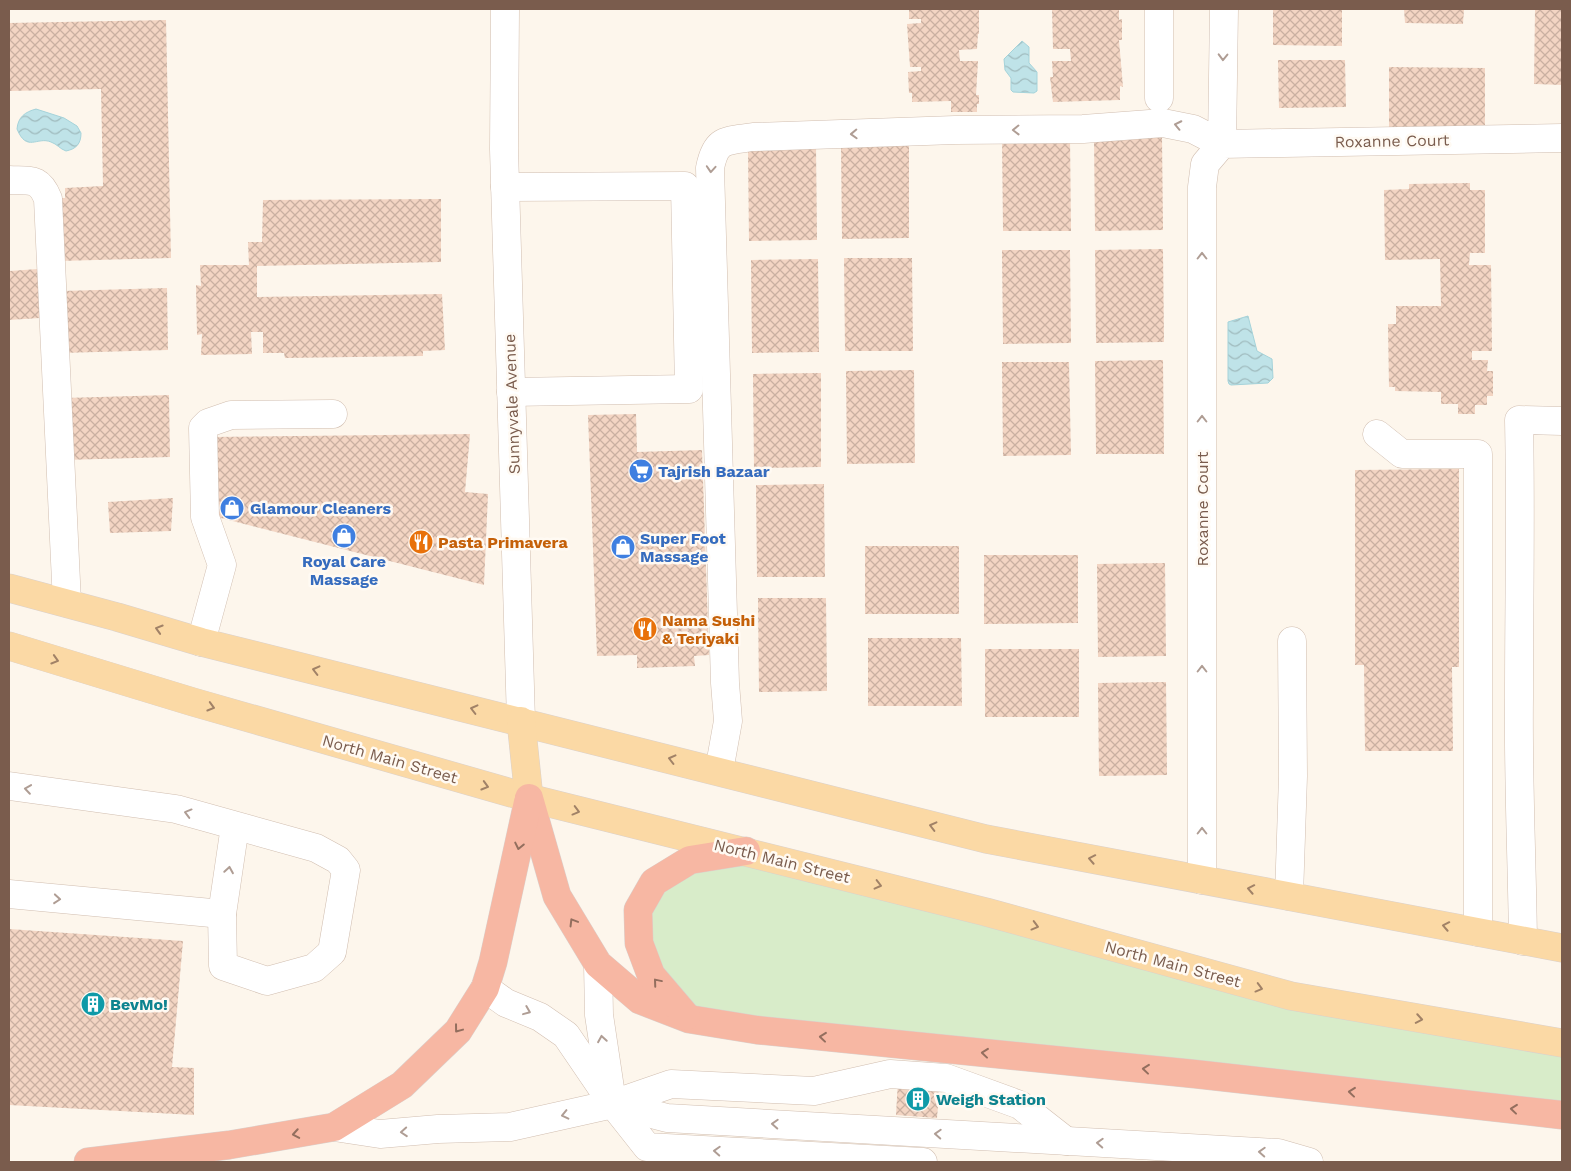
<svg xmlns="http://www.w3.org/2000/svg" width="1571" height="1171" font-family="'Work Sans',sans-serif">
<style>
.green{fill:#d8ecc9}
.water{fill:url(#water-waves);stroke:#a5d3da}
.building{fill:url(#building-cross-hatch)}
.lines{fill:none;stroke-linecap:round;stroke-linejoin:round}
.minor-casing{stroke:#d1beb0;stroke-width:29}
.major-casing{stroke:#dad1cd;stroke-width:29}
.highway-casing{stroke:#dad1cd;stroke-width:29}
.minor{stroke:#fff;stroke-width:28}
.major{stroke:#fbd9a5;stroke-width:28}
.highway{stroke:#f7b7a3;stroke-width:28}
.oneway{stroke:#af9d94}
.oneway2{stroke:#a18267}
.oneway3{stroke:#936e5e}
.labels{text-anchor:middle;dominant-baseline:central;stroke-width:5;stroke-linejoin:round;paint-order:stroke}
.street-label{font-size:16px;fill:#7a5c4d;stroke:#fffaf3}
.shop-label{font-size:16px;font-weight:bold;fill:#366cbe;stroke:#fffaf3;text-anchor:start}
.food-label{font-size:16px;font-weight:bold;fill:#c56008;stroke:#fffaf3;text-anchor:start}
.culture-label{font-size:16px;font-weight:bold;fill:#0d838f;stroke:#fffaf3;text-anchor:start}
</style>
<defs>
<pattern id="water-waves" width="16" height="10" patternUnits="userSpaceOnUse" patternTransform="scale(1.25)"><rect width="16" height="10" fill="#bfe3e8"/><path d="M0 5q4-4 8 0t8 0" fill="none" stroke="#a0bbbe"/></pattern>
<pattern id="building-cross-hatch" width="8" height="8" patternUnits="userSpaceOnUse" patternTransform="scale(1.25)"><rect width="8" height="8" fill="#f3d5c3"/><path d="M0 0l8 8M0 8l8-8" fill="none" stroke="#cab0a1"/></pattern>
</defs>
<rect width="100%" height="100%" fill="#fdf6ec"/>
<polygon class="green" points="746,851 1562,1049 1562,1115 689,1019 639,943 654,882"/>
<g class="water">
<polygon points="1022,41 1029,47 1029,63 1037,72 1037,91 1034,93 1013,92 1011,90 1011,78 1005,70 1004,59"/>
<path d="M36 109 64 118 77 126 81 133C81 144 76 149 66 151 60 149 57 144 51 142 37 136 27 153 17 129 18 117 25 112 36 109Z"/>
<polygon points="1248,316 1257,351 1272,359 1273,378 1268,383 1231,385 1229,384 1228,381 1228,322"/>
</g>
<g class="building">
<polygon points="909,9 979,9 979,34 978,34 977,49 959,50 960,61 978,61 976,95 979,95 979,104 977,104 977,112 951,112 951,101 912,102 912,93 909,93 908,72 921,71 921,67 910,67 907,24 921,23 921,19 909,19"/>
<polygon points="1052,9 1119,9 1119,20 1122,19 1122,40 1119,40 1123,87 1120,86 1120,100 1053,102 1050,77 1053,77 1052,61 1071,61 1070,49 1053,49"/>
<polygon points="1273,9 1342,9 1342,46 1273,45"/>
<polygon points="1404,9 1464,9 1463,24 1405,23"/>
<polygon points="1535,9 1562,9 1562,85 1534,84"/>
<polygon points="166,20 171,258 59,261 58,198 65,198 65,188 103,186 101,89 9,91 9,23"/>
<polygon points="1278,60 1345,60 1346,107 1279,108"/>
<polygon points="1389,67 1485,68 1485,134 1389,134"/>
<polygon points="1070,137 1071,231 1003,231 1002,138"/>
<polygon points="1094,137 1162,137 1163,230 1095,231"/>
<polygon points="841,145 909,145 909,238 842,239"/>
<polygon points="748,147 816,147 817,240 749,241"/>
<polygon points="1470,183 1470,190 1485,190 1485,253 1470,253 1469,265 1491,265 1492,351 1472,351 1472,360 1488,360 1487,371 1493,371 1493,396 1487,396 1487,405 1475,405 1475,414 1458,414 1458,404 1441,404 1441,392 1395,391 1395,387 1389,387 1388,324 1396,324 1396,306 1441,306 1440,259 1385,260 1384,190 1409,189 1409,184"/>
<polygon points="441,199 441,262 257,266 257,297 442,294 445,350 423,351 423,356 285,358 284,353 263,353 263,332 251,332 252,354 201,355 202,334 197,335 196,285 201,286 200,265 249,265 248,242 262,242 263,200"/>
<polygon points="1163,249 1164,342 1096,343 1095,250"/>
<polygon points="1002,250 1070,250 1071,343 1003,344"/>
<polygon points="844,258 912,258 913,351 845,351"/>
<polygon points="818,259 819,352 752,353 751,260"/>
<polygon points="38,269 40,318 9,320 9,271"/>
<polygon points="167,288 168,350 62,353 61,291"/>
<polygon points="1163,360 1164,454 1096,454 1095,361"/>
<polygon points="1002,362 1069,362 1071,455 1003,456"/>
<polygon points="914,370 915,463 847,464 846,371"/>
<polygon points="821,373 821,467 754,468 753,374"/>
<polygon points="169,395 170,457 65,460 64,398"/>
<polygon points="636,414 637,452 702,450 709,655 694,656 695,666 637,668 637,655 597,656 588,415"/>
<polygon points="470,434 465,492 488,494 484,585 209,515 210,437"/>
<polygon points="1459,469 1459,667 1452,667 1453,751 1365,751 1364,665 1355,665 1355,470"/>
<polygon points="824,484 825,577 757,577 756,485"/>
<polygon points="173,498 171,531 110,533 108,502"/>
<rect x="865" y="546" width="94" height="68"/>
<polygon points="984,555 1078,555 1078,623 984,624"/>
<polygon points="1165,563 1166,656 1098,657 1097,564"/>
<polygon points="758,598 826,598 827,691 759,692"/>
<polygon points="868,638 961,638 962,706 868,706"/>
<rect x="985" y="649" width="94" height="68"/>
<polygon points="1166,682 1167,775 1099,776 1098,683"/>
<polygon points="9,929 183,941 172,1067 194,1068 194,1115 9,1105"/>
<polygon points="898,1080 940,1082 937,1118 896,1115"/>
</g>
<g class="lines">
<defs>
<g id="minor">
<polyline points="505,9 504,149 521,721"/>
<polyline points="1159,9 1159,98"/>
<path d="M9 180C31 181 39 177 48 199L67 603"/>
<polyline points="505,187 685,186 689,389 511,392"/>
<polyline points="1377,434 1402,454 1478,454 1478,932"/>
<polyline points="201,642 222,565 205,517 203,428 208,423 231,415 333,414"/>
<path d="M719 771 728 721 725 683 710 168C716 138 726 141 753 137L955 130 1083 129 1163 123 1193 129 1222 144 1224 9"/>
<polyline points="9,786 176,809 316,848 338,860 346,870 332,952 314,968 267,981 223,966 222,914 235,826"/>
<polyline points="1202,880 1202,187 1205,164 1222,144 1562,138"/>
<polyline points="9,894 222,914"/>
<polyline points="1289,896 1293,776 1292,641"/>
<path d="M1523 941C1522 860 1518 779 1519 698 1519 605 1521 513 1519 420L1562 421"/>
<polyline points="598,964 599,1015 611,1095"/>
<polyline points="485,988 506,1003 540,1017 566,1035 613,1104 647,1147 923,1162"/>
<polyline points="613,1104 667,1118 1278,1153 1309,1162"/>
<polyline points="334,1127 380,1134 438,1129 510,1127 613,1104 671,1084 814,1091 890,1074 946,1078 1020,1105 1066,1141"/>
</g>
<g id="major">
<polyline points="9,588 117,617 201,642 986,839 1562,948"/>
<polyline points="9,646 193,702 529,798 986,912 1291,996 1562,1043"/>
<polyline points="521,721 529,798"/>
</g>
<g id="highway">
<polyline points="529,798 557,896 598,964 640,1000 689,1019 757,1030 1195,1074 1562,1115"/>
<polyline points="686,1016 651,975 639,943 638,910 654,882 690,860 746,851"/>
<polyline points="88,1162 229,1145 334,1127 402,1085 458,1031 485,988 493,962 528,802"/>
</g>
</defs>
<use href="#minor" class="minor-casing"/>
<use href="#major" class="major-casing"/>
<use href="#highway" class="highway-casing"/>
<use href="#minor" class="minor"/>
<use href="#major" class="major"/>
<use href="#highway" class="highway"/>
</g>
<defs><path id="oneway-chevron" d="M-2-3.5L2.5 0L-2 3.5" fill="none" stroke-width="1.6" stroke-linecap="round" stroke-linejoin="round" transform="scale(1.25)"/></defs>
<g class="oneway">
<use href="#oneway-chevron" transform="translate(1223 57) rotate(91)"/>
<use href="#oneway-chevron" transform="translate(1178 125) rotate(-168)"/>
<use href="#oneway-chevron" transform="translate(1016 130) rotate(179)"/>
<use href="#oneway-chevron" transform="translate(854 134) rotate(178)"/>
<use href="#oneway-chevron" transform="translate(711 169) rotate(94)"/>
<use href="#oneway-chevron" transform="translate(1202 256) rotate(-90)"/>
<use href="#oneway-chevron" transform="translate(1202 419) rotate(-90)"/>
<use href="#oneway-chevron" transform="translate(1202 669) rotate(-90)"/>
<use href="#oneway-chevron" transform="translate(28 789) rotate(-172)"/>
<use href="#oneway-chevron" transform="translate(188 813) rotate(-165)"/>
<use href="#oneway-chevron" transform="translate(1202 831) rotate(-90)"/>
<use href="#oneway-chevron" transform="translate(229 870) rotate(-81)"/>
<use href="#oneway-chevron" transform="translate(57 899) rotate(5)"/>
<use href="#oneway-chevron" transform="translate(527 1011) rotate(22)"/>
<use href="#oneway-chevron" transform="translate(602 1039) rotate(-99)"/>
<use href="#oneway-chevron" transform="translate(565 1115) rotate(167)"/>
<use href="#oneway-chevron" transform="translate(775 1124) rotate(-177)"/>
<use href="#oneway-chevron" transform="translate(404 1132) rotate(176)"/>
<use href="#oneway-chevron" transform="translate(938 1134) rotate(-177)"/>
<use href="#oneway-chevron" transform="translate(1100 1143) rotate(-177)"/>
<use href="#oneway-chevron" transform="translate(717 1151) rotate(-177)"/>
<use href="#oneway-chevron" transform="translate(1262 1152) rotate(-177)"/>
</g>
<g class="oneway2">
<use href="#oneway-chevron" transform="translate(159 629) rotate(-163)"/>
<use href="#oneway-chevron" transform="translate(55 660) rotate(17)"/>
<use href="#oneway-chevron" transform="translate(316 670) rotate(-166)"/>
<use href="#oneway-chevron" transform="translate(211 707) rotate(16)"/>
<use href="#oneway-chevron" transform="translate(474 709) rotate(-166)"/>
<use href="#oneway-chevron" transform="translate(672 759) rotate(-166)"/>
<use href="#oneway-chevron" transform="translate(485 786) rotate(16)"/>
<use href="#oneway-chevron" transform="translate(576 811) rotate(15)"/>
<use href="#oneway-chevron" transform="translate(933 826) rotate(-166)"/>
<use href="#oneway-chevron" transform="translate(1092 859) rotate(-169)"/>
<use href="#oneway-chevron" transform="translate(878 885) rotate(14)"/>
<use href="#oneway-chevron" transform="translate(1251 889) rotate(-169)"/>
<use href="#oneway-chevron" transform="translate(1035 926) rotate(15)"/>
<use href="#oneway-chevron" transform="translate(1446 926) rotate(-169)"/>
<use href="#oneway-chevron" transform="translate(1259 988) rotate(15)"/>
<use href="#oneway-chevron" transform="translate(1419 1019) rotate(10)"/>
</g>
<g class="oneway3">
<use href="#oneway-chevron" transform="translate(519 846) rotate(102)"/>
<use href="#oneway-chevron" transform="translate(573 922) rotate(-121)"/>
<use href="#oneway-chevron" transform="translate(657 982) rotate(-130)"/>
<use href="#oneway-chevron" transform="translate(458 1029) rotate(127)"/>
<use href="#oneway-chevron" transform="translate(823 1037) rotate(-174)"/>
<use href="#oneway-chevron" transform="translate(985 1053) rotate(-174)"/>
<use href="#oneway-chevron" transform="translate(1146 1069) rotate(-174)"/>
<use href="#oneway-chevron" transform="translate(1352 1092) rotate(-174)"/>
<use href="#oneway-chevron" transform="translate(1514 1109) rotate(-174)"/>
<use href="#oneway-chevron" transform="translate(296 1134) rotate(170)"/>
</g>
<defs>
<symbol id="supermarket-disc" viewBox="-11 -11 22 22"><circle r="9.5" fill="#3f7fe0" stroke="#fffaf3"/><path d="M-6-5.5h2.5l.6 2H6L4.5 2H-2.5L-4.4-4H-6ZM-1.5 3.2a1.3 1.3 0 1 0 .1 0ZM3 3.2a1.3 1.3 0 1 0 .1 0Z" fill="#fff"/></symbol>
<symbol id="shop-disc" viewBox="-11 -11 22 22"><circle r="9.5" fill="#3f7fe0" stroke="#fffaf3"/><path d="M-5-2.5h2.3a2.7 3.5 0 0 1 5.4 0H5L5.5 6h-11ZM-1.5-2.5h3a1.5 2.3 0 0 0-3 0Z" fill="#fff"/></symbol>
<symbol id="restaurant-disc" viewBox="-11 -11 22 22"><circle r="9.5" fill="#e8710a" stroke="#fffaf3"/><path d="M-5-6h1v4h1v-4h1v4h1v-4h1v5L-1.5 .5V6h-2V.5L-5-1ZM5-6V6H3V1.5H1.5Q1.5-4 5-6Z" fill="#fff"/></symbol>
<symbol id="building-disc" viewBox="-11 -11 22 22"><circle r="9.5" fill="#0f9aa8" stroke="#fffaf3"/><path d="M-4-6H4V6H1V3H-1V6H-4ZM-2.5-4.3h1.7v1.8h-1.7ZM.8-4.3h1.7v1.8H.8ZM-2.5-1h1.7V.8h-1.7ZM.8-1h1.7V.8H.8Z" fill="#fff"/></symbol>
</defs>
<g fill-rule="evenodd">
<use href="#supermarket-disc" x="627" y="457" width="28" height="28"/>
<use href="#shop-disc" x="218" y="494" width="28" height="28"/>
<use href="#shop-disc" x="330" y="522" width="28" height="28"/>
<use href="#restaurant-disc" x="407" y="528" width="28" height="28"/>
<use href="#shop-disc" x="609" y="533" width="28" height="28"/>
<use href="#restaurant-disc" x="631" y="615" width="28" height="28"/>
<use href="#building-disc" x="79" y="990" width="28" height="28"/>
<use href="#building-disc" x="904" y="1085" width="28" height="28"/>
</g>
<g class="labels">
<g class="street-label">
<text transform="translate(1392 141) rotate(-1)">Roxanne Court</text>
<text transform="translate(512 404) rotate(-92)">Sunnyvale Avenue</text>
<text transform="translate(1202 509) rotate(-90)">Roxanne Court</text>
<text transform="translate(390 759) rotate(16)">North Main Street</text>
<text transform="translate(782 861) rotate(14)">North Main Street</text>
<text transform="translate(1173 964) rotate(15)">North Main Street</text>
</g>
<g class="shop-label">
<text x="658" y="471">Tajrish Bazaar</text>
<text x="250" y="508">Glamour Cleaners</text>
<text x="640" y="538">Super Foot<tspan x="640" dy="18">Massage</tspan></text>
<text x="344" y="561" text-anchor="middle">Royal Care<tspan x="344" dy="18">Massage</tspan></text>
</g>
<g class="food-label">
<text x="438" y="542">Pasta Primavera</text>
<text x="662" y="620">Nama Sushi<tspan x="662" dy="18">&amp; Teriyaki</tspan></text>
</g>
<g class="culture-label">
<text x="110" y="1004">BevMo!</text>
<text x="936" y="1099">Weigh Station</text>
</g>
</g>
<rect width="1571" height="1171" fill="none" stroke="#7a5c4d" stroke-width="20"/>
</svg>
